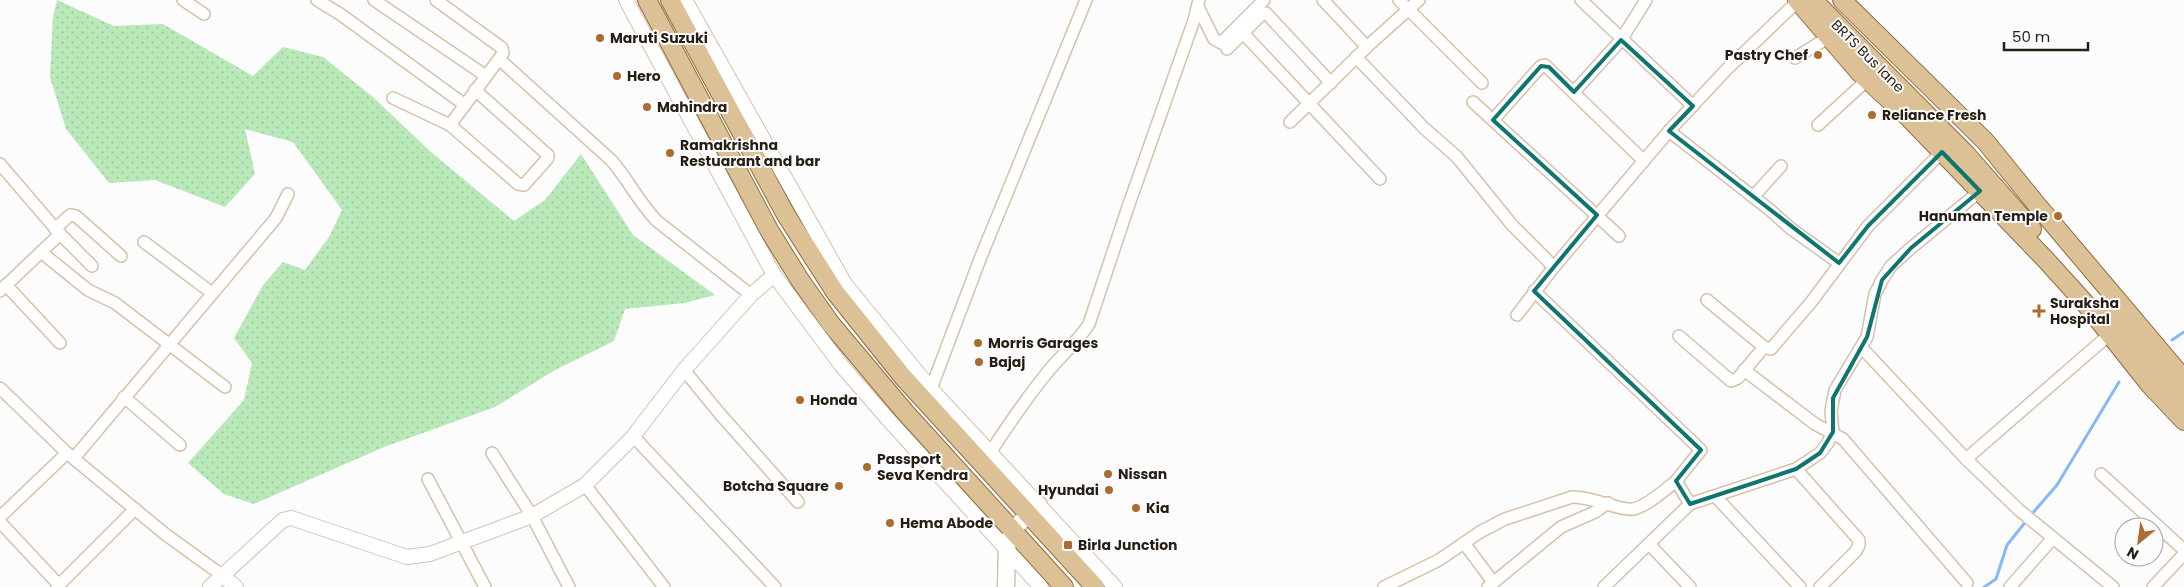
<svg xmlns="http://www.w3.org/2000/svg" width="2184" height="587" font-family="Poppins,sans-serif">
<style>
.grass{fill:url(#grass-dots)}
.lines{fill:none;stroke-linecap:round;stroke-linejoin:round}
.stream{stroke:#87b8f7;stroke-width:3}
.minor-casing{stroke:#d7c1a9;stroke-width:14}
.tertiary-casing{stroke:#d7c1a9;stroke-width:16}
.secondary-casing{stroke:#d7c1a9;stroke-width:19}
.primary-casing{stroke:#8d6d3c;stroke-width:20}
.minor{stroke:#fff;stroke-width:11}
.tertiary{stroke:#fff;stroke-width:14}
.secondary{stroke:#fff;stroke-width:16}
.primary{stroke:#dcc197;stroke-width:18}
.marked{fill:none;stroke:#0f766e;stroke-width:4;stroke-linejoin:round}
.poi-dot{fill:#aa6c31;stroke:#fcfcfc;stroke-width:2}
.labels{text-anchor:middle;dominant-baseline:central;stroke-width:4;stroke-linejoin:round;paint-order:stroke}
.poi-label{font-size:14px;font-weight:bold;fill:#261e15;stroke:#fcfcfc;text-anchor:start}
.street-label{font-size:14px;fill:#261e15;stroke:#fcfcfc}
</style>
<defs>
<pattern id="grass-dots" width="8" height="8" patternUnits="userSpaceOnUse" patternTransform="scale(1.25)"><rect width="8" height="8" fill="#b9e8b9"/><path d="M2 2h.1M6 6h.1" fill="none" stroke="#9fc79e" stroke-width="1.8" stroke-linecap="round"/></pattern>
</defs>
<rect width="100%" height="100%" fill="#fcfcfc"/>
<polygon class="grass" points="57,0 114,26 163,24 253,76 283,47 323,57 373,97 432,153 514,221 545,200 581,154 633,235 715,295 685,303 625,309 614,341 555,370 495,407 384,447 254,504 224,494 188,463 244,400 252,363 234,338 263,285 283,262 305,270 329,237 342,210 293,142 245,129 255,174 225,207 155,180 109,183 66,129 50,77 53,17"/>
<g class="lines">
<g class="stream">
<polyline points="2172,340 2184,332"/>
<polyline points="2031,515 2057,485 2119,382"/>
<polyline points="1984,587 1996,579 2007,545 2027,520"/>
</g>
<defs>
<g id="minor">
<polyline points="183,0 204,14"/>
<polyline points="317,0 340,14 465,105"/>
<polyline points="374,0 486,76"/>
<path d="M436 0 502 48 503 53 499 59 611 160C628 179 639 203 657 221L751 295"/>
<polyline points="1323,0 1367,47"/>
<polyline points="1399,0 1482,83"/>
<polyline points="1581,0 1693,106"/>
<polyline points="1198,7 1214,39 1221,43 1264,0"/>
<polyline points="1243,33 1380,179"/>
<polyline points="1227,49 1262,14 1266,13 1331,83"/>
<polyline points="1356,57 1424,128 1457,157 1512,225 1554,267"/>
<polyline points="1795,58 1829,37"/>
<polyline points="1574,92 1621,40 1646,0"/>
<polyline points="393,98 450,125 518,184 524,185 548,158 548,155 475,90"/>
<polyline points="1473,102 1619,236"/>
<polyline points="1493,120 1541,66 1545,65 1644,161"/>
<polyline points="1290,122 1370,44 1419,0"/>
<polyline points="450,125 499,59"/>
<polyline points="1818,125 1867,80"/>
<polyline points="1669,131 1770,210 1790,228 1839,263"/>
<polyline points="0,164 60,234 92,266"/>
<polyline points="1753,197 1781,166"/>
<polyline points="55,229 70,215 76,216 121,256"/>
<polyline points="144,242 212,293"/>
<polyline points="41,252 88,290 115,303 225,387"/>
<polyline points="6,285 60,343"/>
<polyline points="0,291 60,234"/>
<polyline points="1534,291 1701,450 1676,481 1690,504"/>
<polyline points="1707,300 1764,347 1771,349 1812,301 1868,226 1942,152"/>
<polyline points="1517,315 1554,267 1669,131 1727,69 1798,1"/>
<polyline points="1679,336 1731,381 1738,378 1764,347"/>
<polyline points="1862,348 1966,459 2019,510 2113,587"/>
<polyline points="684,370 720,414 798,502"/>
<polyline points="1744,370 1815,424 1843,439 1967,583"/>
<polyline points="0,388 67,453 165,534 223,576"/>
<polyline points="931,389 980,259 1086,0"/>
<polyline points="124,397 180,445"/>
<polyline points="633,436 775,587"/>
<polyline points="492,453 532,516 569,587"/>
<path d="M990 453C1008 425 1026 399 1046 374 1060 356 1077 343 1089 324L1128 207 1194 20 1199 0"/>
<polyline points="74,458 276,218 288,194"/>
<polyline points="1966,459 2109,335"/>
<polyline points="1796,469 1859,540 1859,545 1856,551 1820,587"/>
<polyline points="2101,474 2184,550"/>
<polyline points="428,479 485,587"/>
<polyline points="585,485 664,587"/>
<polyline points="1715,496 1800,587"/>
<polyline points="0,517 67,453"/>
<polyline points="0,522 59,585"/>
<polyline points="1464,543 1493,582"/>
<polyline points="1649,544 1690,587"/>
<polyline points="57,587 135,509"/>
<path d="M1384 587 1439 560 1480 532 1505 519 1572 497C1591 496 1620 511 1633 509 1646 507 1666 489 1676 481"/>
<polyline points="1488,587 1561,527 1595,512 1608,503"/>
<polyline points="1604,587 1690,504 1796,469 1820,453 1827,444 1833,432 1831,411 1835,390 1867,337 1875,294 1882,280 1891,266 1911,248 1980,191"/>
<polyline points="2010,587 2053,538"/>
<polyline points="2153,587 2184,554"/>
</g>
<g id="tertiary">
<polyline points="626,0 774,275 841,365 885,416 1041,587"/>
<polyline points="685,0 845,284 931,389 1115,587"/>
<polyline points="223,576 236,587"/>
<polyline points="210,587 283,520 291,518 407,557 430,554 532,516 585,485 631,439 684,370 751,295 774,275"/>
</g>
<polyline id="secondary" points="1006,587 1007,548 1012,530 1039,505"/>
<g id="primary">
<polyline points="647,0 769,230 800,280 831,324 905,412 1064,587"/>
<polyline points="670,0 786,215 835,292 903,377 1095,587"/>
<polyline points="1797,0 1860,73 1909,118 2046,260 2084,302 2150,385 2184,421"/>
<polyline points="1813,0 1966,154 2032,229"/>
<polyline points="1842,0 1985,141 2037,205 2184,379"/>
<polyline points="2103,308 2184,402"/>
</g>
</defs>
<use href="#minor" class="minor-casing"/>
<use href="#tertiary" class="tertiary-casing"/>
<use href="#secondary" class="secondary-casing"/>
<use href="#primary" class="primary-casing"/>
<use href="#minor" class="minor"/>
<use href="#tertiary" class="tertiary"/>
<use href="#secondary" class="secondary"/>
<use href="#primary" class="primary"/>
</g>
<path class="marked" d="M1621 40 1693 106 1669 131 1839 263 1868 226 1942 152 1980 191 1911 248 1882 280 1867 337 1833 398V432L1820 453 1796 469 1690 504 1676 481 1701 450 1534 291 1597 215 1493 120 1541 66 1549 67 1574 92Z"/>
<g class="poi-dot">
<circle cx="600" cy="38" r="5"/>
<circle cx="1818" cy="55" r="5"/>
<circle cx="617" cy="76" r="5"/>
<circle cx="647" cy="107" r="5"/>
<circle cx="1872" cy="115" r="5"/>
<circle cx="670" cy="153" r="5"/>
<circle cx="2058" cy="216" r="5"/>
<path d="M2036.5 303.5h5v5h5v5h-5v5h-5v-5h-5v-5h5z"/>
<circle cx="978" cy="343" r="5"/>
<circle cx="979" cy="362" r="5"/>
<circle cx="800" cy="400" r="5"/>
<circle cx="867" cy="467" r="5"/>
<circle cx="1108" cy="474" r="5"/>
<circle cx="839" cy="486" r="5"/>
<circle cx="1109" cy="490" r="5"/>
<circle cx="1136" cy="508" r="5"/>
<circle cx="890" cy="523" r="5"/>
<rect x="1063" y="540" width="10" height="10" rx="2.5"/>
</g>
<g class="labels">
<g class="poi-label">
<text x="610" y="38">Maruti Suzuki</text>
<text x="1808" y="55" text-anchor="end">Pastry Chef</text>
<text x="627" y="76">Hero</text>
<text x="657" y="107">Mahindra</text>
<text x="1882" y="115">Reliance Fresh</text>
<text x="680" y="145">Ramakrishna<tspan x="680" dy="16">Restuarant and bar</tspan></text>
<text x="2048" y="216" text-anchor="end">Hanuman Temple</text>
<text x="2050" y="303">Suraksha<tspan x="2050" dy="16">Hospital</tspan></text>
<text x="988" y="343">Morris Garages</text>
<text x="989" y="362">Bajaj</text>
<text x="810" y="400">Honda</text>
<text x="877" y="459">Passport<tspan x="877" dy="16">Seva Kendra</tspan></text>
<text x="1118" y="474">Nissan</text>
<text x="829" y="486" text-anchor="end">Botcha Square</text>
<text x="1099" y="490" text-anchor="end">Hyundai</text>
<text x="1146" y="508">Kia</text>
<text x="900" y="523">Hema Abode</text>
<text x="1078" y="545">Birla Junction</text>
</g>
<g class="street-label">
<text transform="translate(1868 56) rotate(45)">BRTS Bus lane</text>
</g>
</g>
<g transform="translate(2139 542) rotate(209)"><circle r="24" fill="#fcfcfc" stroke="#a6a3a0"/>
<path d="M0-4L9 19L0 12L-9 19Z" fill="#aa6c31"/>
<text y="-8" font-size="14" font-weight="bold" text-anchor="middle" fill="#261e15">N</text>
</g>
<path d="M2004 42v8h84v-8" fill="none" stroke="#261e15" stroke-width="2.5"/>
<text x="2012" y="42" font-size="15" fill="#261e15" stroke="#fcfcfc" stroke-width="4" paint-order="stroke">50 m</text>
</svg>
